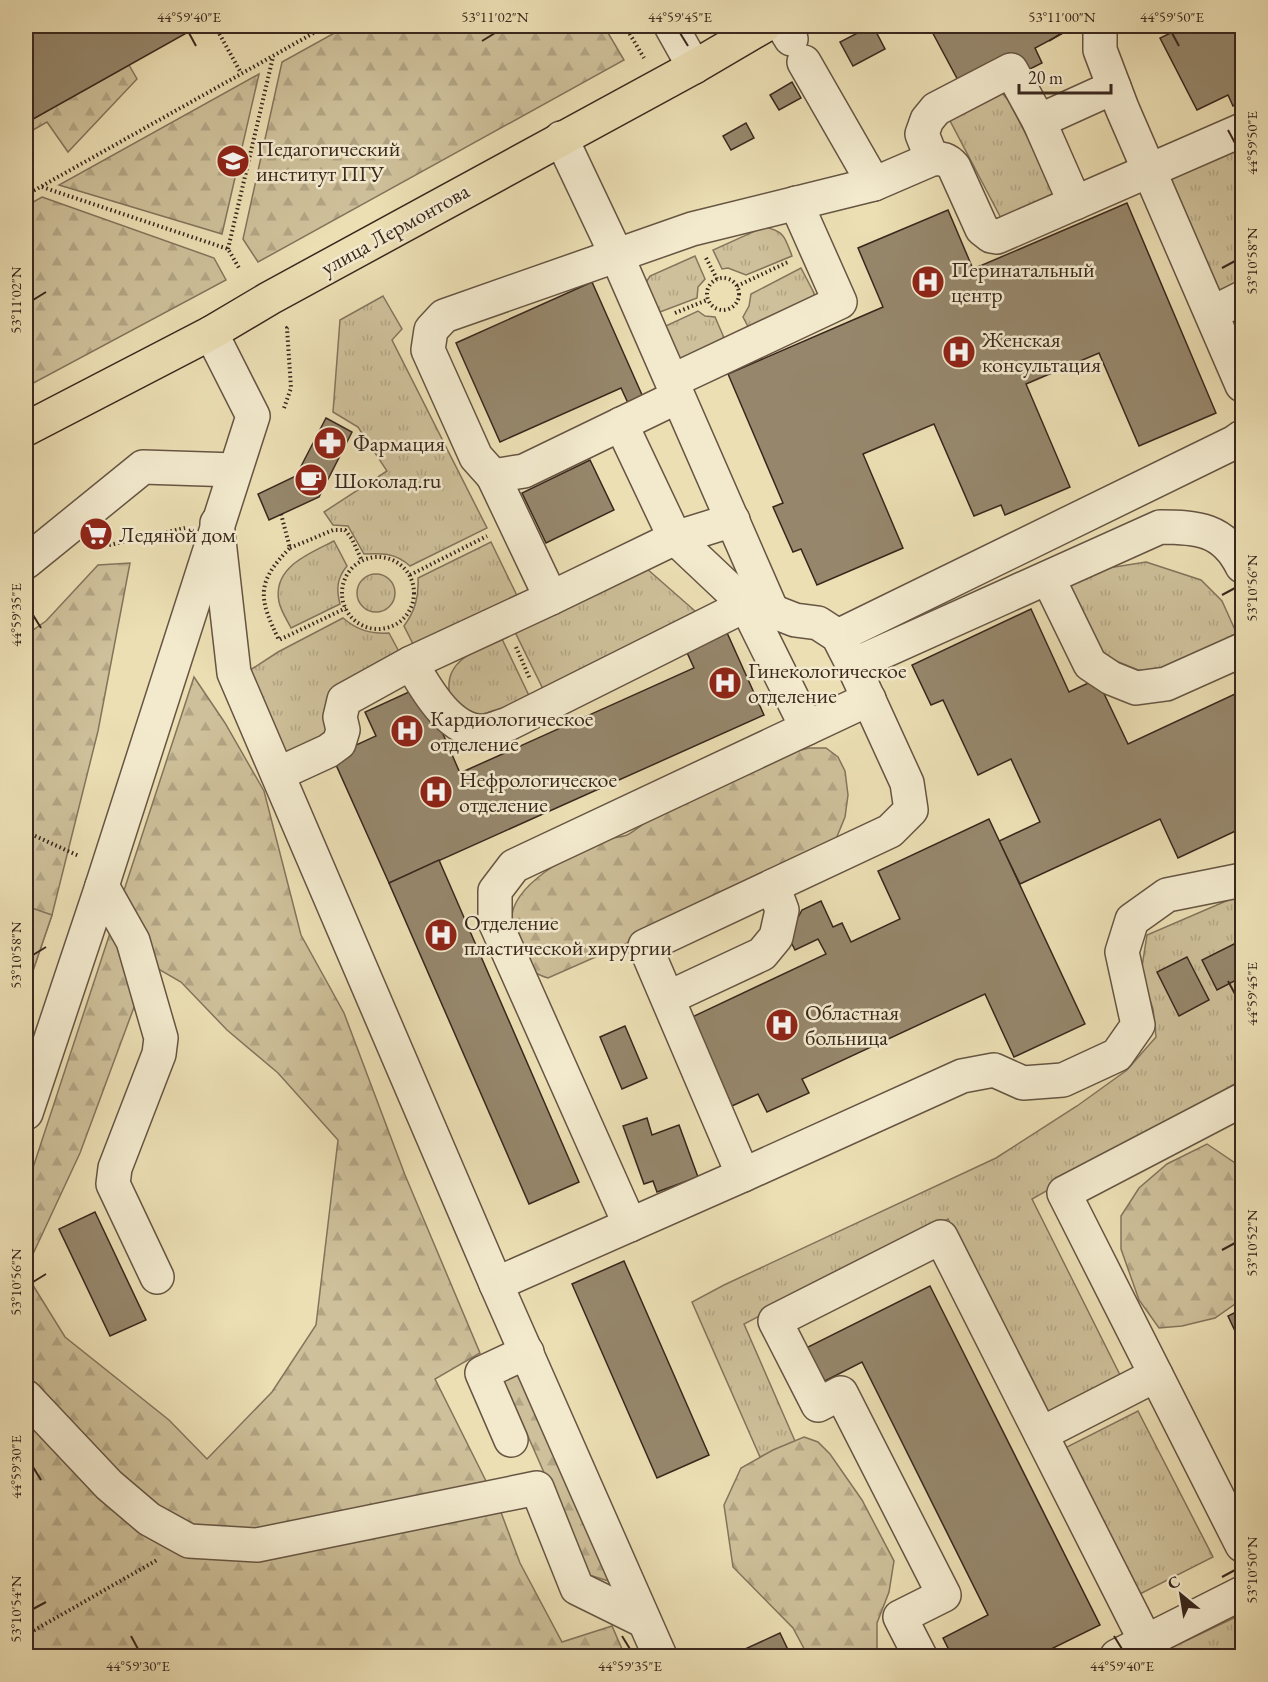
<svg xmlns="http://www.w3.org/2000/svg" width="1268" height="1682" font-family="'EB Garamond',serif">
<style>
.grass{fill:url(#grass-tufts);stroke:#84745c;stroke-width:1.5}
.forest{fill:url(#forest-firs);stroke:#84745c;stroke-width:1.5}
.green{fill:#cec09a;stroke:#84745c;stroke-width:1.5}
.building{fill:#96876c;stroke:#39271d;stroke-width:1.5}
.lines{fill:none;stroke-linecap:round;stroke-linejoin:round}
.minor-casing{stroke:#665543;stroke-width:36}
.major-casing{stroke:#39271d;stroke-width:36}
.path{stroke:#39271d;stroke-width:4;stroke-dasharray:1.5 3;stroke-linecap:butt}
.minor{stroke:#f3eace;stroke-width:33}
.major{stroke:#ecdfb4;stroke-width:33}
.ticks{fill:none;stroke:#39271d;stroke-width:2}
.labels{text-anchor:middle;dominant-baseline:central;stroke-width:5;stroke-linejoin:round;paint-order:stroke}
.poi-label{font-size:22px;fill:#39271d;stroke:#f3eace;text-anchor:start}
.street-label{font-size:22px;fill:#39271d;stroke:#f3eace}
.neatline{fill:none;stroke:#39271d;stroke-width:2}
.ticks-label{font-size:15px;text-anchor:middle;fill:#39271d}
</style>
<defs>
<pattern id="grass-tufts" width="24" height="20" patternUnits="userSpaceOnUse" patternTransform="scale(1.5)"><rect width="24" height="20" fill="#cec09a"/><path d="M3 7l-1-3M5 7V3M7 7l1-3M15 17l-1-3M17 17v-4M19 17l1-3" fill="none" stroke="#b2a584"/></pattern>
<pattern id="forest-firs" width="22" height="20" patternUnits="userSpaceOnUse" patternTransform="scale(1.5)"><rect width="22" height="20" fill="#cec09a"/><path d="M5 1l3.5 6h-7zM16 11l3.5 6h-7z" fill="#b2a584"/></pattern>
</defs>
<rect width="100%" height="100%" fill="#ecdfb4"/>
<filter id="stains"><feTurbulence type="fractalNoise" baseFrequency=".00333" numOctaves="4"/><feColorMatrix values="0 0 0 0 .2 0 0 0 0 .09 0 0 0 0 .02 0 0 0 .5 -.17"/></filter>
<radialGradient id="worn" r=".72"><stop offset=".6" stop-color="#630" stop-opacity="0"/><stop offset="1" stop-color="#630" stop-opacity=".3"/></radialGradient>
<g class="grass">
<polygon points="1001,92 1008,100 1056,192 1002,220 947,115"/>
<polygon points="1242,142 1242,283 1214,297 1160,182"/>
<path d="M764 227C785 231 785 238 792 256L746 275 728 268 722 269 713 250Z"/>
<polygon points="695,256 705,279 698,287 697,298 652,315 645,284 650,276"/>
<polygon points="801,268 814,293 815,300 752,334 743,317 749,306 751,294"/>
<path d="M383 296 402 329 392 340 487 528 410 566C396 553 382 553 364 554L348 526 333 525 324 512 387 471 358 427 333 412 340 320Z"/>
<polygon points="698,311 705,316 715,317 728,347 684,366 657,330"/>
<path d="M334 541 347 566C337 578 336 589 340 604L291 628C287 620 281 611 279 602 272 567 309 554 334 541Z"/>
<path d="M491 542 521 604 418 654 404 626C415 611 419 597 418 578Z"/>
<polygon points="1146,562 1201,580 1222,601 1241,643 1177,671 1138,670 1111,659 1096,648 1070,601 1070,585 1077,573"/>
<polygon points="646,568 703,618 546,695 515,632"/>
<circle cx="376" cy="593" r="19"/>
<path d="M343 618C357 630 370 634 389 633L404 661 334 732 285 763 244 674 278 652Z"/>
<path d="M502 639 532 702 493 721 453 706C452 701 449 694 449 688 447 658 481 649 502 639Z"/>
<polygon points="1240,895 1242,895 1242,1080 1032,1199 1120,1375 1047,1413 948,1219 744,1324 795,1441 760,1457 692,1302 724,1285 996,1158 1077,1106 1127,1070 1156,1037 1153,1009 1141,973 1147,935"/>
<polygon points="1138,1411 1213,1557 1134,1597 1059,1451"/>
<polygon points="1242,1614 1242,1656 1154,1656"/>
</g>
<g class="forest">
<polygon points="347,26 604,26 624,60 258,262 243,239 282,62"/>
<polygon points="129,65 137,79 68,152 47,122 26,134 26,123"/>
<polygon points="259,74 222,234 59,185"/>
<polygon points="42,197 214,258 226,280 26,387 26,206"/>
<polygon points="130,563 98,731 52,915 26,991 26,635 46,621 98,565"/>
<polygon points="194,677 225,723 264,791 301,935 344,1013 405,1175 480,1353 435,1379 499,1507 520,1563 562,1642 612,1626 625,1656 26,1656 26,1274 65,1337 169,1420 207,1459 272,1392 316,1325 338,1140 278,1073 227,1030 181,982 150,964 80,1153 26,1269 26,1189"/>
<path d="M809 748H826L838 757 845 771 848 795 845 817 836 839 727 899 548 978C526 972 525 960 518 940 516 935 513 929 512 923 507 886 575 851 604 840 611 837 620 838 627 835 633 832 640 826 646 822L793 752Z"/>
<polygon points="1207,1144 1241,1167 1242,1170 1242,1299 1215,1318 1182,1326 1159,1328 1139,1300 1121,1249 1121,1216 1139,1188 1167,1164"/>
<polygon points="520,1370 615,1583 589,1575 502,1377"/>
<polygon points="804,1437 818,1442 830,1454 862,1500 894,1561 889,1592 877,1623 877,1656 808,1656 793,1628 733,1567 724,1505 741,1468 773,1450"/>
</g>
<polygon class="green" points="26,906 52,915 26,991"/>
<g class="building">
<polygon points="28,26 199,26 26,123 26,27"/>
<polygon points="871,26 873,26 885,49 853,66 840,42"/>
<polygon points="929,26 1067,26 1069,30 1035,48 1042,63 1024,72 960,84"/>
<polygon points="1185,26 1242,26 1242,101 1233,106 1228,95 1197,110 1160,38"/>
<polygon points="792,82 801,98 779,110 770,95"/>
<polygon points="746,123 754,138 731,150 723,136"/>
<polygon points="1127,203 1216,413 1139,446 1099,353 1026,384 1070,487 1005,515 1001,505 974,516 934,424 863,454 903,548 817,585 801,549 793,552 773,507 783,503 728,374 883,307 858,248 948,210 973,269"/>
<polygon points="592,282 643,397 628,403 621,388 500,442 456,343"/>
<polygon points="326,418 352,432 319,497 269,520 258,494 296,476"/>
<polygon points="590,460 614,510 546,543 522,493"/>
<polygon points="1031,609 1069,692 1097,679 1128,744 1235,694 1242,709 1242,828 1178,858 1160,819 1020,884 999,841 1040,822 1011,759 978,775 943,700 931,705 912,665"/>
<polygon points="724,626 764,715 389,883 332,756 376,736 365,712 422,686 460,773 694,668 683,644"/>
<polygon points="989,819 1085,1024 1014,1057 985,994 802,1079 809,1093 767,1112 758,1094 732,1106 690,1018 826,954 818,939 795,950 788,936 802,910 821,901 833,927 842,923 851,942 900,919 878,871"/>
<polygon points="439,860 579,1182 529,1204 389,883"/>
<polygon points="1242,940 1242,977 1217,990 1202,960"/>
<polygon points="1187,957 1209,1000 1179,1016 1157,972"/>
<polygon points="625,1026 647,1078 622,1089 600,1037"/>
<polygon points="647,1118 652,1135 679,1125 698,1177 657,1192 653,1181 644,1184 623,1126"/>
<polygon points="95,1212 146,1320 110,1336 59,1229"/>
<polygon points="624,1261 709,1455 657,1478 572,1284"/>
<polygon points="930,1286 1100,1625 1037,1656 952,1656 943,1638 988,1615 862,1362 819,1384 802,1350"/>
<polygon points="1242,1309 1242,1346 1228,1316"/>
<polygon points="780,1633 791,1656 733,1656 732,1655"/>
</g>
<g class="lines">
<defs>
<g id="minor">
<polyline points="671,26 694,67"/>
<polyline points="783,26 791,39"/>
<polyline points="1100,26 1100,50 1122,108 1242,385"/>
<polyline points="804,62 874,184"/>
<polyline points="561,138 616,254 772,611"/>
<polyline points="932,159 922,134 927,120 936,109 1011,70 1039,121"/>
<polyline points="1075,203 1039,121 1114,87"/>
<polyline points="1212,313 1242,298"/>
<polyline points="672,381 840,302 796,203"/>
<path d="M677 397 524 471 493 476 476 457 428 350 431 330 444 316 692 229 874 184 932 159C942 158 947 159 954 167L982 229 991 236 997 237 1242 130"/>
<polyline points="621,424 675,538 746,605 807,728"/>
<polyline points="493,476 551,598"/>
<polyline points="217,523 234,673 496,1284 660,1656"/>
<polyline points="26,562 143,467 235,470"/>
<polyline points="1048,578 1090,664 1111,678 1136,688 1166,684 1242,650"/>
<polyline points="838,636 1235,442 1242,437"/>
<path d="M411 663C425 687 450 734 485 731 492 730 501 726 508 724L746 605 772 611 795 620 818 623 838 636 860 679"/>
<polyline points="278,774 328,751 339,743 343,730 340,717 344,700 411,663 551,598 675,538 733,520"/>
<polyline points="102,886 133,941 161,1038 159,1054 115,1168 113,1184 157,1277"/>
<polyline points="668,998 762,954 776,937 782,910 773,886"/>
<polyline points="1242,1100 1064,1193 1242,1545"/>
<polyline points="26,1113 102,886 253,416 211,333"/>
<polyline points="743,1175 962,1076 994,1070 1023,1083 1063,1080 1117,1055 1138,1025 1122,952 1132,920 1167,895 1242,880"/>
<polyline points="630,1225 495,922 495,891 514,866 869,699"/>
<path d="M496 1284 743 1175 645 946 890 831 911 810 907 783 853 665 1160 527C1197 527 1224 529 1242 566"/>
<polyline points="26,1397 109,1485 149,1519 189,1541 257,1545 537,1488 577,1588 644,1621"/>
<polyline points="1041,1434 1156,1375"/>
<polyline points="511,1440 482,1373 527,1352"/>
<polyline points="920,1656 900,1617 944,1595 841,1393 818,1405 775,1321 941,1237 1146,1642"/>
<polyline points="1117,1656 1242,1593"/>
</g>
<polyline id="major" points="26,429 211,333 270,298 694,67 764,26"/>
</defs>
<use href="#minor" class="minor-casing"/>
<use href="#major" class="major-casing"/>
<g class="path">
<polyline points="215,26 241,73"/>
<polyline points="625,26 644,58"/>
<polyline points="42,187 228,249 239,268"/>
<polyline points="26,195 326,26"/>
<polyline points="228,249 273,57"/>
<polyline points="706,258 717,279"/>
<circle cx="723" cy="294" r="16"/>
<polyline points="737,286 788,262"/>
<polyline points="675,313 707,300"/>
<polyline points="284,408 291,388 287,328 290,326"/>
<path d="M281 514 290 548C255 583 259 599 279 640L346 608"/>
<polyline points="96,548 185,528"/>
<polyline points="290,548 333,530 345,530 352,539 362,561"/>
<circle cx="378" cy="593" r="36"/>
<polyline points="410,575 487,536"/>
<polyline points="516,647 530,679"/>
<polyline points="26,826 33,835 79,856"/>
<polyline points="26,1635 157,1560"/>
</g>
<use href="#minor" class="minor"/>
<use href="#major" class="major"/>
</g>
<path class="ticks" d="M189 33 196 46M680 33 688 46M1172 33 1179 46M482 41 495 33M1049 41 1062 33M1228 130 1235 143M1222 268 1235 261M33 300 46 292M1222 595 1235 588M33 615 41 628M33 955 46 947M1228 981 1235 994M1222 1250 1235 1243M33 1282 46 1274M33 1467 41 1480M1222 1577 1235 1570M33 1609 46 1602M131 1636 138 1649M622 1636 630 1649M1114 1636 1122 1649"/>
<defs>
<symbol id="university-disc" viewBox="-11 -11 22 22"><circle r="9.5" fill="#8f2418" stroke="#f3eace"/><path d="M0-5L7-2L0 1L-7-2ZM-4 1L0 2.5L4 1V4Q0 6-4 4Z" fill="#fff"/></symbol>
<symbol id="hospital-disc" viewBox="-11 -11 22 22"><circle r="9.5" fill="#8f2418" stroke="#f3eace"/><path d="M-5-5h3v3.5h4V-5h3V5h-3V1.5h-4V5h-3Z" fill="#fff"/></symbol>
<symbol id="pharmacy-disc" viewBox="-11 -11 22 22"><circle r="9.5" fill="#8f2418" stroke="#f3eace"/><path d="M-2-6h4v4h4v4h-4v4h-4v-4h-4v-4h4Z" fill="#fff"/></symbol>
<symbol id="cafe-disc" viewBox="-11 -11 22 22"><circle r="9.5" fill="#8f2418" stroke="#f3eace"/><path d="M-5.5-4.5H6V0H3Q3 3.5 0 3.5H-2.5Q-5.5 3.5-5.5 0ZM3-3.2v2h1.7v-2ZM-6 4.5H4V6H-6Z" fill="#fff"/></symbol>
<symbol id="supermarket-disc" viewBox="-11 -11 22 22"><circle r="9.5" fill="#8f2418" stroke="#f3eace"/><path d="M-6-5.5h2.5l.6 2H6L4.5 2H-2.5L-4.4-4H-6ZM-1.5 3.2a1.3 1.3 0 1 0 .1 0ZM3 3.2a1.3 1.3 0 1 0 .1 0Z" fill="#fff"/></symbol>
</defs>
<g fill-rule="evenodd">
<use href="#university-disc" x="214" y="142" width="38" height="38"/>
<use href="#hospital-disc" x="909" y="263" width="38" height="38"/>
<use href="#hospital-disc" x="940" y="333" width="38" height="38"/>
<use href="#pharmacy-disc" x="311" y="424" width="38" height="38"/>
<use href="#cafe-disc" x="292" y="461" width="38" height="38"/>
<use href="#supermarket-disc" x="77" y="515" width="38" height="38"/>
<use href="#hospital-disc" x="706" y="664" width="38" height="38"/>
<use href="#hospital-disc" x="388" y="712" width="38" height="38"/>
<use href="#hospital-disc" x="417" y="773" width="38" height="38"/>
<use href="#hospital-disc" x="422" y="916" width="38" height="38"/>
<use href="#hospital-disc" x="763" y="1006" width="38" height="38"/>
</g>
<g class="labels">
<g class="poi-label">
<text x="256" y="148">Педагогический<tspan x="256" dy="25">институт ПГУ</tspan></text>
<text x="951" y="269">Перинатальный<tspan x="951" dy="25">центр</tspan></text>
<text x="982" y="339">Женская<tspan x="982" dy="25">консультация</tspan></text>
<text x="353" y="443">Фармация</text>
<text x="334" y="480">Шоколад.ru</text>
<text x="119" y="534">Ледяной дом</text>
<text x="748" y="670">Гинекологическое<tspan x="748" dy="25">отделение</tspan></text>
<text x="430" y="718">Кардиологическое<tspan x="430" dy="25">отделение</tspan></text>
<text x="459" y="779">Нефрологическое<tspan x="459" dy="25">отделение</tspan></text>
<text x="464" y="922">Отделение<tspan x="464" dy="25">пластической хирургии</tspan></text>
<text x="805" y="1012">Областная<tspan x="805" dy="25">больница</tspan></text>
</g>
<g class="street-label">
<text transform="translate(395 229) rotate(-29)">улица Лермонтова</text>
</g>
</g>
<rect width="1268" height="1682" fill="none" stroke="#ecdfb4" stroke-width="66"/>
<g transform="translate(1181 1595) rotate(330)" stroke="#f3eace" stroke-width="4.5" paint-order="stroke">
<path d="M0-4.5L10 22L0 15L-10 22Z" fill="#39271d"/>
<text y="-9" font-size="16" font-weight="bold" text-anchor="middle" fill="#39271d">С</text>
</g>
<path d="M1019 84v9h92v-9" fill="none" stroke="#39271d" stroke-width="3"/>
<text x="1028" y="84" font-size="18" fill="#39271d" stroke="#f3eace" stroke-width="4.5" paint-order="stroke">20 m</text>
<rect x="33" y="33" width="1202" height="1616" class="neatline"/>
<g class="ticks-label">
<text x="189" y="22">44°59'40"E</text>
<text x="495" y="22">53°11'02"N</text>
<text x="680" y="22">44°59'45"E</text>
<text x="1062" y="22">53°11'00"N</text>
<text x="1172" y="22">44°59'50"E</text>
<text transform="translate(1252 143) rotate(-90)" y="5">44°59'50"E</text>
<text transform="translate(1252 261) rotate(-90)" y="5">53°10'58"N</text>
<text transform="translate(16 300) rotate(-90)" y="5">53°11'02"N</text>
<text transform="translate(1252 588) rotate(-90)" y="5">53°10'56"N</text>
<text transform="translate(16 615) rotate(-90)" y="5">44°59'35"E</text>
<text transform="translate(16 955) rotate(-90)" y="5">53°10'58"N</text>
<text transform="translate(1252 994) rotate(-90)" y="5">44°59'45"E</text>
<text transform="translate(1252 1243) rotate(-90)" y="5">53°10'52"N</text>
<text transform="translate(16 1282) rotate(-90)" y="5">53°10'56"N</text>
<text transform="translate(16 1467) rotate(-90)" y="5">44°59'30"E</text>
<text transform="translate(1252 1570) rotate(-90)" y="5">53°10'50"N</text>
<text transform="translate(16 1609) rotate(-90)" y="5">53°10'54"N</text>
<text x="138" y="1671">44°59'30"E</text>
<text x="630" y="1671">44°59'35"E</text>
<text x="1122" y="1671">44°59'40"E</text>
</g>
<rect width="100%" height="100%" filter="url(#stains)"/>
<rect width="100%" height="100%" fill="url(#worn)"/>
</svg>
